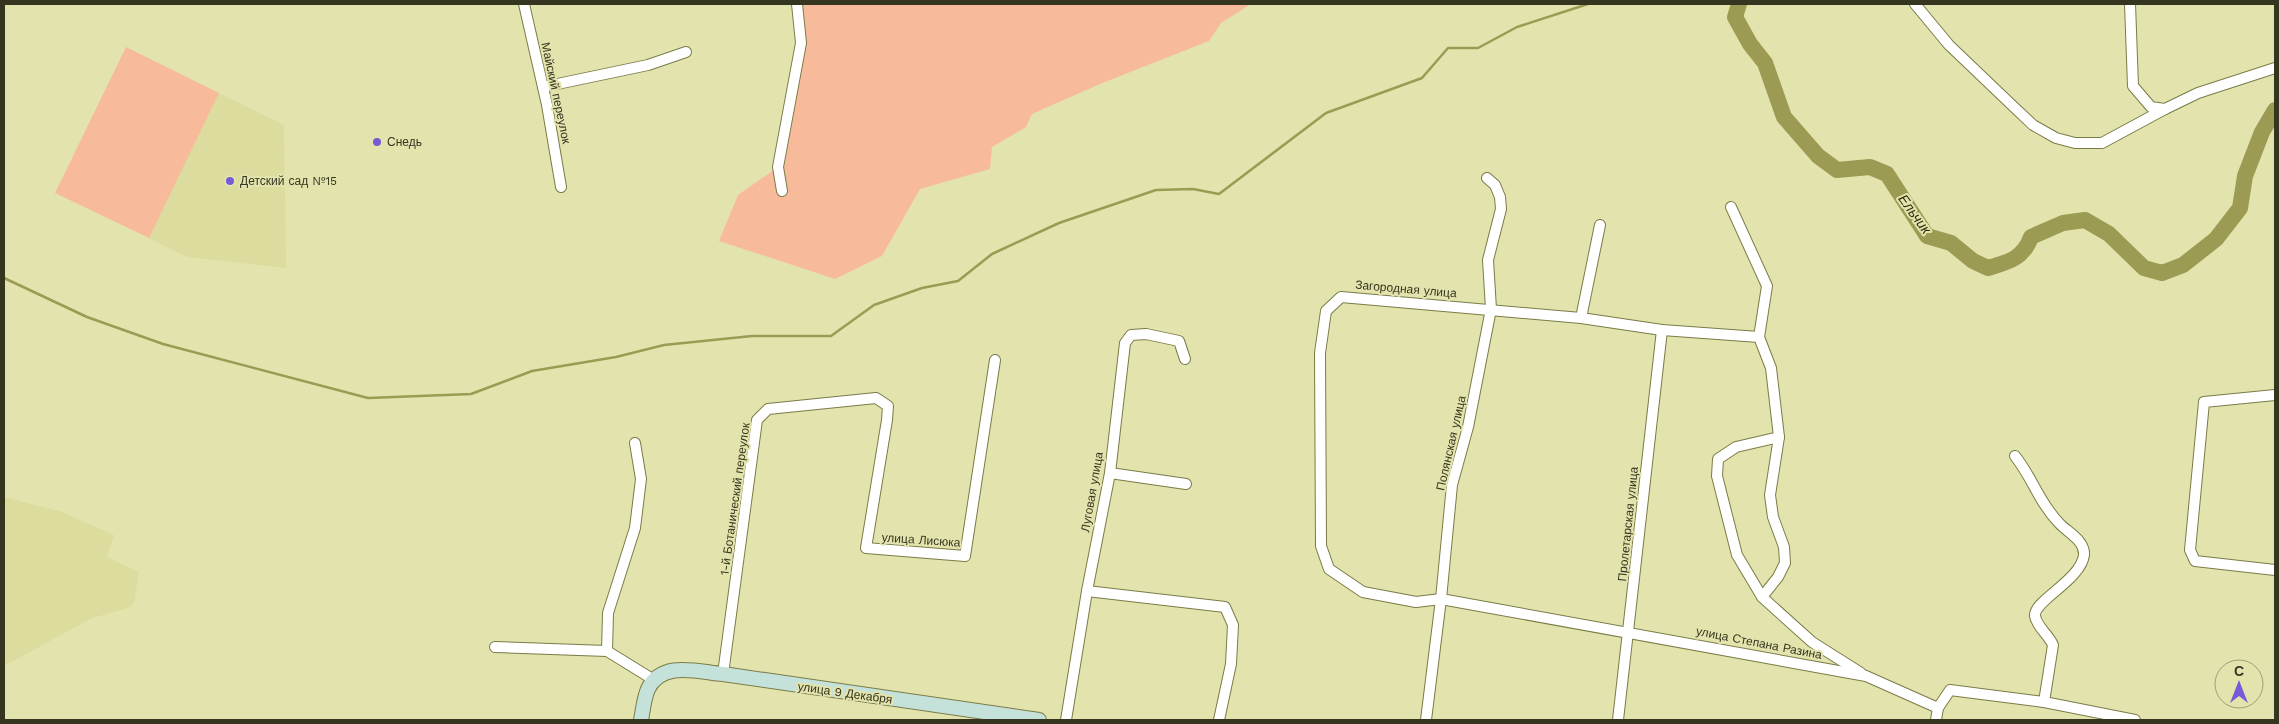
<svg xmlns="http://www.w3.org/2000/svg" width="2279" height="724" font-family="'Work Sans',sans-serif">
<style>
.built{fill:#dbdc9d}
.green{fill:#f7bb9c}
.lines{fill:none;stroke-linecap:round;stroke-linejoin:round}
.stream{stroke:#9b9b54;stroke-width:2.5}
.river{stroke:#9b9b54;stroke-width:16}
.street-casing{stroke:#7a7b47;stroke-width:12}
.secondary-casing{stroke:#7a7b47;stroke-width:16}
.street{stroke:#fff;stroke-width:10}
.secondary{stroke:#c4e2d9;stroke-width:14}
.poi-dot{fill:#755bd6;stroke:#e3e4ad;stroke-width:2}
.labels{text-anchor:middle;dominant-baseline:central;stroke-width:4;stroke-linejoin:round;paint-order:stroke}
.street-label{font-size:12px;fill:#363620;stroke:#e3e4ad}
.poi-label{font-size:12px;fill:#363620;stroke:#e3e4ad;text-anchor:start}
.water-label{font-size:14px;font-style:italic;fill:#2d2d0d;stroke:#e3e4ad}
</style>
<rect width="100%" height="100%" fill="#e3e4ad"/>
<g class="built">
<polygon points="219,93 284,125 286,268 187,257 148,238"/>
<polygon points="4,497 59,511 114,535 107,557 139,572 134,603 125,609 92,618 4,666"/>
</g>
<g class="green">
<polygon points="797,4 1251,4 1221,23 1209,41 1100,84 1032,114 1026,127 992,147 990,169 920,189 882,256 835,279 719,241 738,195 778,167 799,55"/>
<polygon points="126,47 219,93 149,238 55,193"/>
</g>
<g class="lines">
<polyline class="stream" points="4,278 87,317 163,344 368,398 471,394 532,371 616,357 664,345 752,336 831,336 874,305 922,288 958,281 992,254 1059,223 1156,190 1193,189 1219,194 1326,113 1422,78 1448,48 1478,48 1517,27 1588,4"/>
<path class="river" d="M1739 4 1735 17 1750 44 1765 63 1784 117 1818 156 1837 170 1870 167 1887 174 1927 236 1951 243 1973 261 1988 268C2008 262 2023 259 2031 237L2063 223 2085 220 2109 234 2144 268 2162 273 2183 265 2216 239 2240 208 2245 176 2262 132 2275 110"/>
<defs>
<g id="street">
<polyline points="524,4 547,105 561,187"/>
<polyline points="1915,4 1949,45 2016,109 2033,125 2056,138 2075,143 2102,143 2165,109"/>
<polyline points="2130,4 2133,86 2151,107 2165,109 2198,93 2275,68"/>
<polyline points="543,87 648,65 686,52"/>
<polyline points="782,191 778,167 801,43 797,4"/>
<polyline points="1731,207 1767,286 1759,337 1771,368 1779,437 1736,447 1718,459 1717,476 1737,555 1762,597 1812,642 1861,673"/>
<polyline points="1581,318 1600,225"/>
<polyline points="1759,337 1662,330 1581,318 1341,297 1326,311 1320,353 1321,546 1329,569 1363,592 1416,602 1441,599 1866,676 1938,708 1950,690 2044,702 2135,720"/>
<polyline points="2275,395 2204,402 2190,550 2195,561 2275,570"/>
<path d="M2015 456C2032 477 2040 504 2059 523 2067 532 2085 540 2084 555 2081 580 2033 601 2035 616 2037 627 2048 634 2053 645L2044 702"/>
<polyline points="1110,473 1186,484"/>
<polyline points="1087,591 1225,607 1233,625 1231,664 1219,720"/>
<polyline points="1762,597 1778,577 1785,563 1784,547 1773,517 1770,495 1779,437"/>
<polyline points="495,647 607,651 654,680"/>
<polyline points="607,651 608,613 635,528 641,479 635,443"/>
<polyline points="723,674 757,420 768,409 876,398 888,406 887,420 866,548 965,556 995,360"/>
<polyline points="1066,720 1087,591 1110,473 1125,343 1131,335 1146,334 1179,341 1185,359"/>
<polyline points="1426,720 1441,599 1452,485 1468,427 1491,309 1488,260 1501,209 1500,197 1495,185 1487,178"/>
<polyline points="1618,720 1662,330"/>
<polyline points="1936,720 1938,708"/>
</g>
<path id="secondary" d="M641 720C643 710 644 698 648 689 662 660 698 672 723 674L1039 720"/>
</defs>
<use href="#street" class="street-casing"/>
<use href="#secondary" class="secondary-casing"/>
<use href="#street" class="street"/>
<use href="#secondary" class="secondary"/>
</g>
<g class="poi-dot">
<circle cx="377" cy="142" r="5"/>
<circle cx="230" cy="181" r="5"/>
</g>
<g class="labels">
<g class="street-label">
<text transform="translate(556 93) rotate(78)">Майский переулок</text>
<text transform="translate(1406 289) rotate(5)">Загородная улица</text>
<text transform="translate(1451 443) rotate(-77)">Полянская улица</text>
<text transform="translate(1092 492) rotate(-80)">Луговая улица</text>
<text transform="translate(735 499) rotate(-82)">1-й Ботанический переулок</text>
<text transform="translate(1628 524) rotate(-84)">Пролетарская улица</text>
<text transform="translate(921 540) rotate(4)">улица Лисюка</text>
<text transform="translate(1759 643) rotate(11)">улица Степана Разина</text>
<text transform="translate(845 693) rotate(8)">улица 9 Декабря</text>
</g>
<g class="poi-label">
<text x="387" y="142">Снедь</text>
<text x="240" y="181">Детский сад №15</text>
</g>
<g class="water-label">
<text transform="translate(1915 214) rotate(54)">Ельчик</text>
</g>
</g>
<rect width="2279" height="724" fill="none" stroke="#363620" stroke-width="10"/>
<g transform="translate(2239 684)"><circle r="24" fill="#e3e4ad" stroke="#9e9e75"/>
<path d="M0-4L9 19L0 12L-9 19Z" fill="#755bd6"/>
<text y="-8" font-size="14" font-weight="bold" text-anchor="middle" fill="#363620">С</text>
</g>
</svg>
